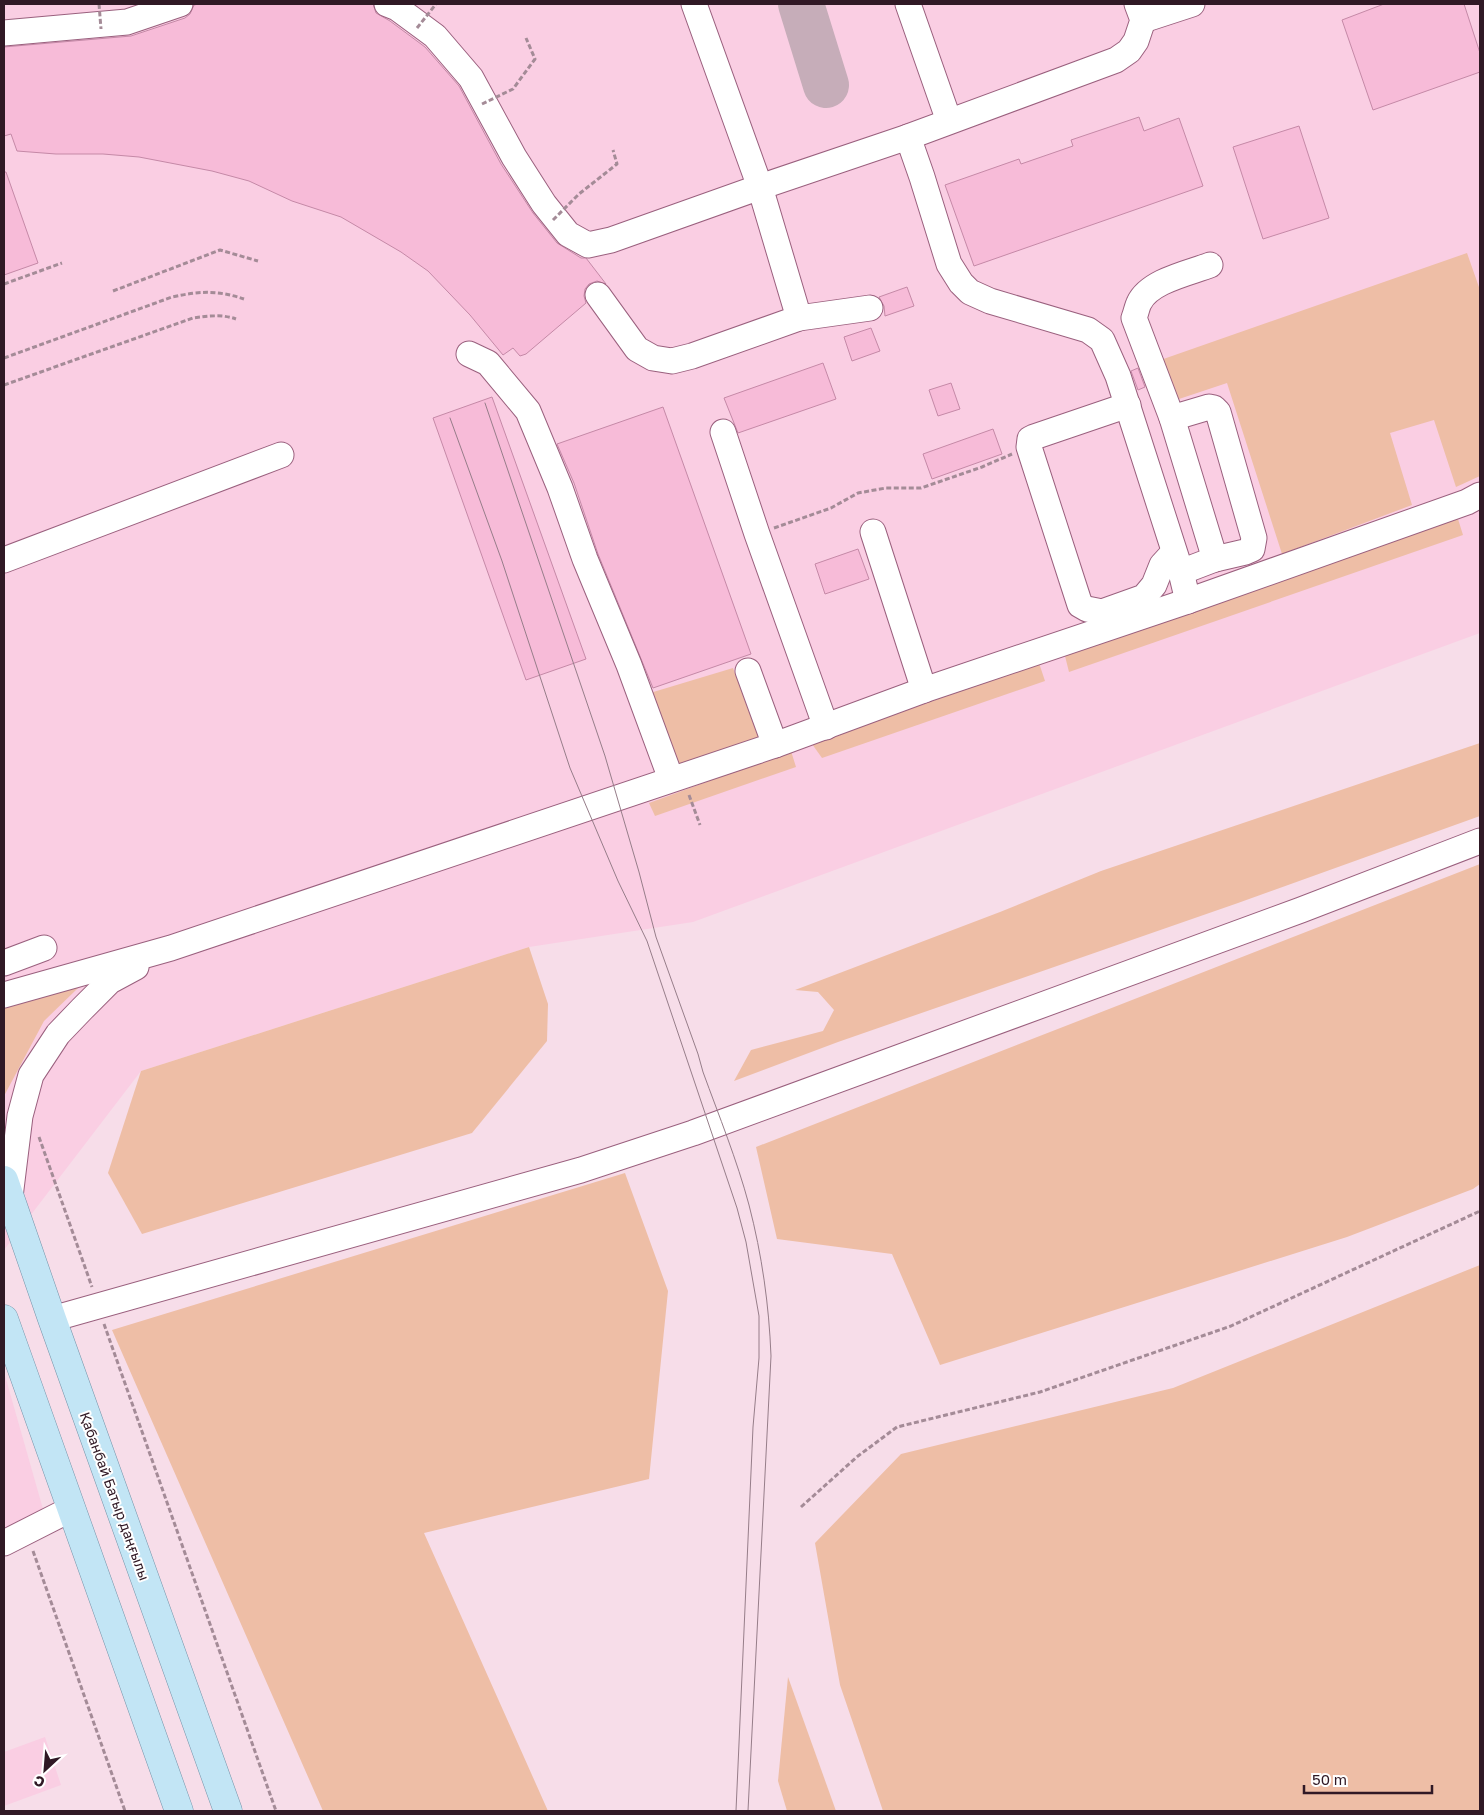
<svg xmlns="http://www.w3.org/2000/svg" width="1484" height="1815" font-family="'Golos Text',sans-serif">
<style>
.built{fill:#facee3}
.green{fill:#eebea6}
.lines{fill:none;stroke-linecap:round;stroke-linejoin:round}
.taxiway{stroke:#c6adb9;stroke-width:46}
.building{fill:#f7bbd8;stroke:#c589a7}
.minor-casing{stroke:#9a607e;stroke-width:27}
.major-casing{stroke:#7593a8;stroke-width:29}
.path{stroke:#a48b97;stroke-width:3;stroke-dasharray:5 2.5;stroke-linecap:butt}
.minor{stroke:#fff;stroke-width:25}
.major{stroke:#c2e5f5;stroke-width:28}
.tram{stroke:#967d89;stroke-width:1}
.path-bridge{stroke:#a48b97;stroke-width:3;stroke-dasharray:5 2.5;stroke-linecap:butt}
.labels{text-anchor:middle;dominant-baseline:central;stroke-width:4;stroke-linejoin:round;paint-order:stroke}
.street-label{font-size:14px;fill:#301925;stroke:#fff}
</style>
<rect width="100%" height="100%" fill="#f7dde9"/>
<g class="built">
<polygon points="4,4 1480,4 1480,633 693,922 529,947 141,1071 4,1250"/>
<polygon points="4,1372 45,1516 4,1534"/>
<polygon points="45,1737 61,1785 4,1806 4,1752"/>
</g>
<g class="green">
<polygon points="1467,253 1480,290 1480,476 1456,487 1434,420 1390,433 1412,505 1282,554 1227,383 1167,403 1152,363"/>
<polygon points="1458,519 1463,535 1069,672 1065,656"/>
<polygon points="1039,663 1045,681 822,758 812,744"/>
<polygon points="733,668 759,739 678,764 650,693"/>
<polygon points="1480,743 1480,816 1238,903 838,1042 734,1081 751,1050 823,1031 834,1010 818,992 795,990 1000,912 1101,871"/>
<polygon points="791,751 796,767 655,816 649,803"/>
<polygon points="1480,864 1480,1184 1473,1189 1347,1237 940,1365 892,1254 777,1239 756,1147"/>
<polygon points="529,947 548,1004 547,1041 472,1133 142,1234 108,1173 141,1071"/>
<polygon points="96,974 77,989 44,1021 4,1096 4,1004"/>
<polygon points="625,1173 668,1291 649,1479 424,1533 548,1811 323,1811 112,1330"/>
<polygon points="1480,1265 1480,1811 883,1811 840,1685 815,1543 901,1454 1173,1388"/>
<polygon points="788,1677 836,1811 787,1811 778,1781"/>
</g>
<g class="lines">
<polyline class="taxiway" points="801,4 826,85"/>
</g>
<g class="building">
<polygon points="198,4 373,4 376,13 390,21 425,47 459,86 501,164 533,213 557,243 581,258 586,258 606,284 597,281 589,284 585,289 584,296 586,303 526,354 520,356 513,348 503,355 470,315 428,271 401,252 341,217 292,201 249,181 212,171 139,157 103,154 56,154 17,151 11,134 4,136 4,47 131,36 185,18 190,14 194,5"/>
<polygon points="1384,4 1464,4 1480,53 1480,72 1373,110 1342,20"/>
<polygon points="1139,117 1144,131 1179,118 1203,186 974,266 945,185 1019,159 1021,164 1073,146 1071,140"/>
<polygon points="1299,126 1329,218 1263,239 1233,147"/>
<polygon points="4,172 6,172 38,263 4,275"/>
<polygon points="907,287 914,306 885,316 884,306 879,297"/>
<polygon points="871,328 880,351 852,361 844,337"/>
<polygon points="823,363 836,399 738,433 724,398"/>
<polygon points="1138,368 1145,387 1138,390 1131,371"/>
<polygon points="951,383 960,409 938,416 929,390"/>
<polygon points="492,397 586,659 526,680 433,418"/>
<polygon points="663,407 751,654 653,688 598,554 574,483 557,444"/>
<polygon points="993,429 1002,454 932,479 923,454"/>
<polygon points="858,549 869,579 825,594 815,564"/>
</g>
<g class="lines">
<defs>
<g id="minor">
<polyline points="387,4 397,8 435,36 471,78 514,157 544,204 568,234 588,245 611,240 760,187 908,137 1116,60 1129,51 1136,41 1143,20 1137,4"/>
<polyline points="694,4 760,187 799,318 870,308"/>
<polyline points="908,4 949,121"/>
<polyline points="1143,20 1192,4"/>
<polyline points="4,33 127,22 180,4"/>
<polyline points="908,137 922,177 949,264 961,283 970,292 990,301 1088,330 1102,340 1118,376 1181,572 1188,601"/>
<path d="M1210 265C1189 273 1149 281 1139 303 1137 307 1136 313 1134 318L1172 418 1215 559"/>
<polyline points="598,295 637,349 653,358 672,361 692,356 799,318"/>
<polyline points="469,354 488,363 528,411 560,488 585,559 629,665 671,779"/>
<polyline points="1128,405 1034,437 1030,439 1029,447 1080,605 1087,609 1102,612 1144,597 1154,585 1162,565 1173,553"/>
<polyline points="1172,418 1209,407 1214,408 1218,412 1254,538 1252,549 1245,552 1215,559 1181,572"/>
<polyline points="723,432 757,534 826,727"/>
<polyline points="873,532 924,690"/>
<polyline points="4,560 281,455"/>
<polyline points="748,671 775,745"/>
<polyline points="4,963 44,948"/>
<polyline points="4,995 171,948 775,745 924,690 1188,601 1467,502 1480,495"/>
<polyline points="10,1197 20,1116 31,1075 58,1034 82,1009 110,981 136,967"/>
<polyline points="52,1319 581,1170 693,1133 1301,910 1480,841"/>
<polyline points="4,1543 71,1509"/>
</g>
<g id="major">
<polyline points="4,1180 52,1319 228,1811"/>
<polyline points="4,1319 179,1811"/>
</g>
</defs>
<use href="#minor" class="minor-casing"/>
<use href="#major" class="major-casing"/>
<g class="path">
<polyline points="4,284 62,263"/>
<polyline points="113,291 220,250 258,261"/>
<path d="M4 358 172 297C200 291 217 290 244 299"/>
<path d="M4 385 193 318C208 316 222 314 236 319"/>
<polyline points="774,528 831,508 858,493 886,488 921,488 982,467 1012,454"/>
<polyline points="689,795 700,825"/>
<polyline points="39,1137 92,1287"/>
<polyline points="104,1324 276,1811"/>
<polyline points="801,1507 858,1456 897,1427 1040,1392 1231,1326 1480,1211"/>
<polyline points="33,1551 125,1811"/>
</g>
<use href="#minor" class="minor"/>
<use href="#major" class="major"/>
<g class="tram">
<path d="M485 403 605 756 639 872 656 937 698 1054 703 1072C719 1116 737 1160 749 1205 762 1255 769 1305 771 1356L748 1811"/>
<polyline points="450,418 502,561 570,768 618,881 647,941 737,1208 746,1242 759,1316 759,1358 753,1427 736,1811"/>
</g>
<g class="path-bridge">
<polyline points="99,4 101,29"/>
<polyline points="417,28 436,4"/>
<polyline points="482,104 513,89 535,59 526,38"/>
<polyline points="553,220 579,194 617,164 613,150"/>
</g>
</g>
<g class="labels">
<g class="street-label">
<text transform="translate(115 1496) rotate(70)">Қабанбай Батыр даңғылы</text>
</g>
</g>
<rect width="1484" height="1815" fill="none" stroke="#301925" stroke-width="10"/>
<g transform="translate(45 1770) rotate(206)" stroke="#ffffff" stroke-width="4" paint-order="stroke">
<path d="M0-4L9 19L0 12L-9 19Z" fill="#301925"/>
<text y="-8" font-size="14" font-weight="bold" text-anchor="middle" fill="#301925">С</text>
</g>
<path d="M1304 1785v8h128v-8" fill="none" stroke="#301925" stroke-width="2.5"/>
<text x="1312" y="1785" font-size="15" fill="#301925" stroke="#ffffff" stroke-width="4" paint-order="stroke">50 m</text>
</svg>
